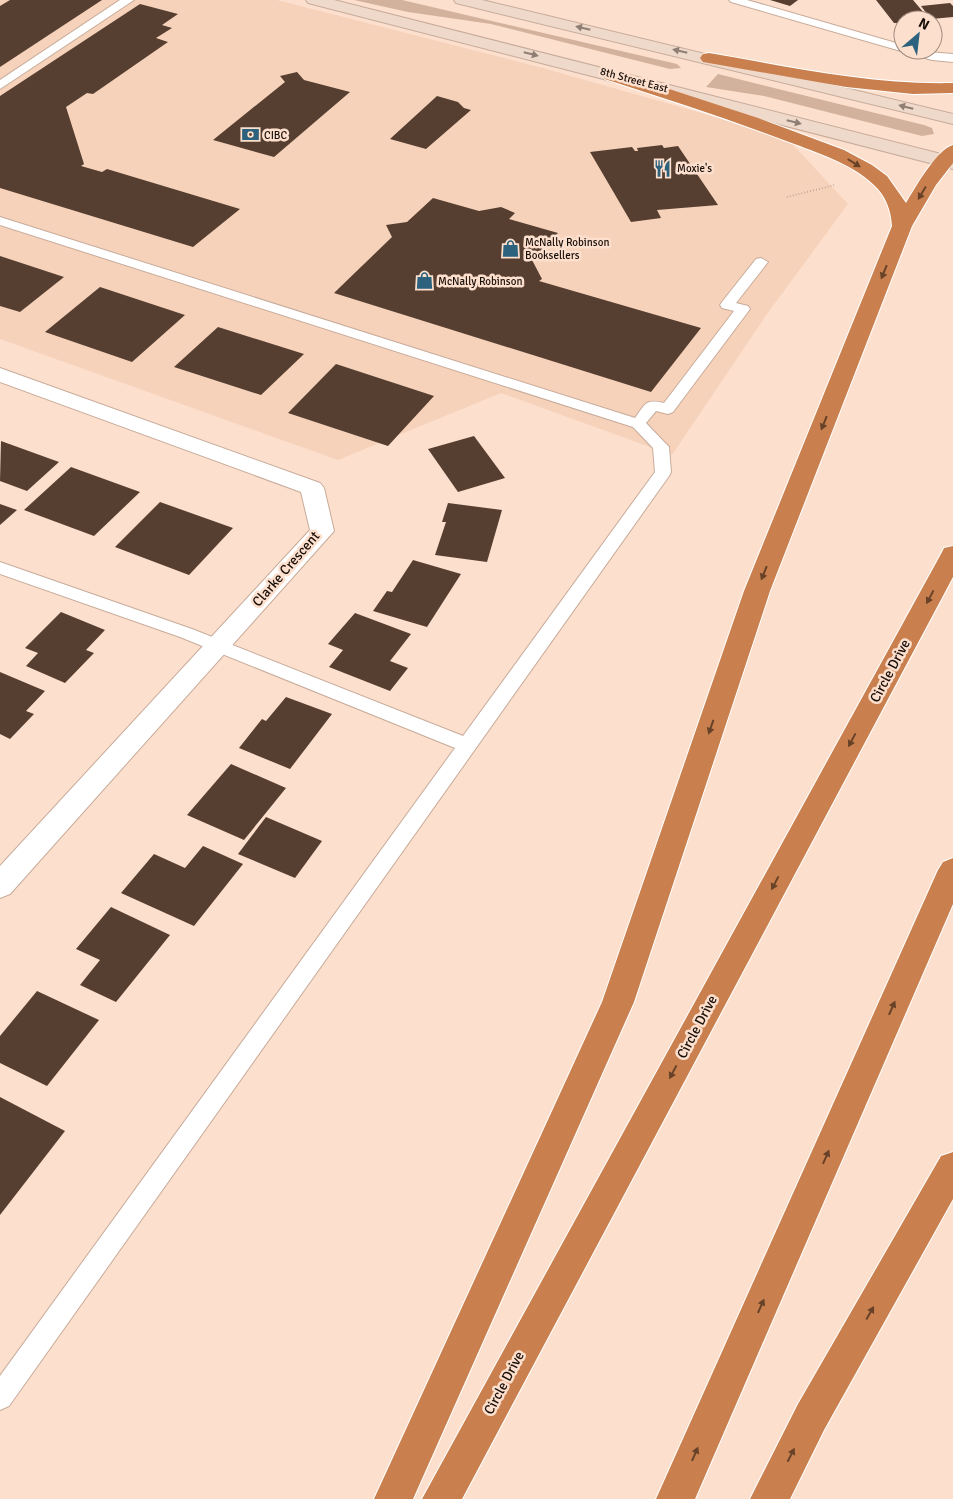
<svg xmlns="http://www.w3.org/2000/svg" width="953" height="1499" font-family="Signika,sans-serif">
<style>
.built{fill:#f6d2bb}
.green{fill:#d3b29d}
.building{fill:#563f30}
.lines{fill:none;stroke-linecap:round;stroke-linejoin:round}
.lane-casing{stroke:#c7ab9a;stroke-width:2}
.street-casing{stroke:#c7ab9a;stroke-width:2}
.secondary-casing{stroke:#c7ab9a;stroke-width:2}
.highway-casing{stroke:#fff;stroke-width:2}
.path{stroke:#9c877a;stroke-width:2;stroke-dasharray:0.5 2.5;stroke-linecap:butt}
.lane{fill:#fff;fill-rule:evenodd}
.street{fill:#fff;fill-rule:evenodd}
.secondary{fill:#efd9ca;fill-rule:evenodd}
.highway{fill:#c9804e;fill-rule:evenodd}
.oneway{fill:#8f7e73}
.oneway2{fill:#684228}
.labels{text-anchor:middle;dominant-baseline:central;stroke-width:5;stroke-linejoin:round;paint-order:stroke}
.far-street-label{font-size:11px;fill:#190f09;stroke:#fddfcd}
.far-poi-label{font-size:11px;fill:#190f09;stroke:#fddfcd;text-anchor:start}
.street-label{font-size:14px;fill:#190f09;stroke:#fddfcd}
</style>
<rect width="100%" height="100%" fill="#fddfcd"/>
<polygon class="built" points="0,0 277,0 543,68 786,137 848,204 767,314 672,455 501,393 338,460 0,339"/>
<g class="green">
<polygon points="354,0 402,0 677,64 681,68 670,69 491,24 408,12"/>
<polygon points="718,74 924,125 932,128 934,134 922,136 764,96 706,87"/>
</g>
<g class="building">
<polygon points="10,0 102,0 0,67 0,6"/>
<polygon points="770,0 798,0 790,6"/>
<polygon points="876,0 913,0 930,20 903,20 903,23 894,23"/>
<polygon points="950,3 953,6 953,17 931,19 921,6"/>
<polygon points="140,4 178,14 162,25 172,28 156,38 168,42 93,94 87,93 66,107 84,164 81,166 102,172 107,169 240,209 193,247 0,188 0,96"/>
<polygon points="297,72 304,80 350,92 274,157 213,140 285,82 280,76"/>
<polygon points="437,96 458,102 464,108 471,110 426,149 390,139"/>
<polygon points="662,145 664,148 678,146 718,205 657,210 661,218 631,222 590,152 632,147 635,151 638,151 637,148"/>
<polygon points="433,198 479,211 501,207 515,213 509,219 558,233 532,260 542,279 539,281 701,328 651,392 334,293 392,237 386,225 407,222"/>
<polygon points="0,256 64,277 20,312 0,306"/>
<polygon points="100,287 185,315 132,362 45,332"/>
<polygon points="218,327 304,354 261,395 174,367"/>
<polygon points="336,364 434,396 388,446 288,413"/>
<polygon points="474,436 505,478 458,492 428,449"/>
<polygon points="1,441 59,462 27,491 0,481"/>
<polygon points="71,467 140,492 94,536 24,510"/>
<polygon points="160,502 233,528 189,575 115,547"/>
<polygon points="448,503 502,510 487,562 435,555 446,522 442,522"/>
<polygon points="0,504 17,510 0,525"/>
<polygon points="413,560 461,574 427,627 373,611 387,591 392,592"/>
<polygon points="61,612 105,630 86,650 94,653 65,683 26,666 38,653 25,648"/>
<polygon points="355,613 411,634 390,661 408,668 390,691 329,667 343,650 328,644"/>
<polygon points="0,672 45,691 26,711 34,714 10,739 0,734"/>
<polygon points="286,697 332,714 290,769 239,748 262,719 266,721"/>
<polygon points="231,764 286,788 244,840 187,815"/>
<polygon points="266,817 322,841 295,878 238,854"/>
<polygon points="203,846 243,864 194,926 121,893 154,854 185,868"/>
<polygon points="111,907 170,935 116,1002 80,985 100,960 76,949"/>
<polygon points="37,991 99,1020 47,1086 0,1063 0,1036"/>
<polygon points="0,1097 65,1131 0,1215"/>
</g>
<g class="lines">
<defs>
<g id="lane">
<polygon points="120,0 134,0 0,89 0,80"/>
<polygon points="729,0 747,0 903,45 903,50 953,54 953,62 932,60 731,2"/>
<path d="M0 217 635 418C646 403 645 399 664 403L734 311 722 308 720 305 722 302 756 259 761 258 768 262 736 303 748 306 750 309 673 412 668 414 656 411 646 423 669 447 671 472 669 476 9 1406 0 1410V1376L455 748 180 637 0 574V562L192 629 463 736 655 472 653 448 633 427 0 225Z"/>
</g>
<polygon id="street" points="0,368 320,483 324,488 334,531 10,894 0,898 0,866 310,530 301,492 0,382"/>
<g id="secondary">
<polygon points="306,0 334,0 953,157 953,169 308,3"/>
<polygon points="454,0 482,0 953,114 953,124 456,3"/>
</g>
<g id="highway">
<path d="M709 53C790 67 871 85 953 83V93L913 94 846 87 703 62 700 58 703 54Z"/>
<path d="M611 70 758 118 844 150 872 165 887 176 906 203C915 188 937 149 953 145V163L936 185 912 226 770 591 634 1002 413 1499H374L602 1002 744 591 892 226C891 210 886 196 874 185 851 163 818 153 789 142 729 119 666 99 605 79L602 75 605 71Z"/>
<polygon points="953,546 953,577 462,1499 422,1499 941,554 944,548"/>
<polygon points="953,858 953,904 695,1499 656,1499 938,870 943,862"/>
<polygon points="953,1152 953,1199 824,1430 790,1499 750,1499 798,1404 941,1156"/>
</g>
</defs>
<use href="#lane" class="lane-casing"/>
<use href="#street" class="street-casing"/>
<use href="#secondary" class="secondary-casing"/>
<use href="#highway" class="highway-casing"/>
<polyline class="path" points="787,197 835,185"/>
<use href="#lane" class="lane"/>
<use href="#street" class="street"/>
<use href="#secondary" class="secondary"/>
<use href="#highway" class="highway"/>
</g>
<defs><path id="oneway-solid" d="M-6-.8H1V-3.2L6.5 0L1 3.2V.8H-6Z" transform="scale(1.25)"/></defs>
<g class="oneway">
<use href="#oneway-solid" transform="translate(583 28) rotate(-167)"/>
<use href="#oneway-solid" transform="translate(680 51) rotate(-167)"/>
<use href="#oneway-solid" transform="translate(531 54) rotate(14)"/>
<use href="#oneway-solid" transform="translate(906 107) rotate(-166)"/>
<use href="#oneway-solid" transform="translate(794 122) rotate(14)"/>
</g>
<g class="oneway2">
<use href="#oneway-solid" transform="translate(854 163) rotate(32)"/>
<use href="#oneway-solid" transform="translate(922 193) rotate(121)"/>
<use href="#oneway-solid" transform="translate(884 272) rotate(112)"/>
<use href="#oneway-solid" transform="translate(824 423) rotate(112)"/>
<use href="#oneway-solid" transform="translate(764 573) rotate(112)"/>
<use href="#oneway-solid" transform="translate(930 597) rotate(118)"/>
<use href="#oneway-solid" transform="translate(711 727) rotate(109)"/>
<use href="#oneway-solid" transform="translate(852 740) rotate(118)"/>
<use href="#oneway-solid" transform="translate(775 883) rotate(118)"/>
<use href="#oneway-solid" transform="translate(892 1008) rotate(-66)"/>
<use href="#oneway-solid" transform="translate(673 1072) rotate(118)"/>
<use href="#oneway-solid" transform="translate(826 1157) rotate(-66)"/>
<use href="#oneway-solid" transform="translate(761 1306) rotate(-66)"/>
<use href="#oneway-solid" transform="translate(870 1313) rotate(-60)"/>
<use href="#oneway-solid" transform="translate(695 1454) rotate(-66)"/>
<use href="#oneway-solid" transform="translate(791 1455) rotate(-63)"/>
</g>
<defs>
<symbol id="bank-bare" viewBox="-9 -9 18 18"><path d="M-6-4H6V4H-6ZM0-2.3a2.3 2.3 0 1 0 0 4.6a2.3 2.3 0 1 0 0-4.6Z" fill="#2c627d" stroke="#fddfcd" stroke-width="2.5" paint-order="stroke"/></symbol>
<symbol id="restaurant-bare" viewBox="-9 -9 18 18"><path d="M-5-6h1v4h1v-4h1v4h1v-4h1v5L-1.5 .5V6h-2V.5L-5-1ZM5-6V6H3V1.5H1.5Q1.5-4 5-6Z" fill="#2c627d" stroke="#fddfcd" stroke-width="2.5" paint-order="stroke"/></symbol>
<symbol id="shop-bare" viewBox="-9 -9 18 18"><path d="M-5-2.5h2.3a2.7 3.5 0 0 1 5.4 0H5L5.5 6h-11ZM-1.5-2.5h3a1.5 2.3 0 0 0-3 0Z" fill="#2c627d" stroke="#fddfcd" stroke-width="2.5" paint-order="stroke"/></symbol>
</defs>
<g fill-rule="evenodd">
<use href="#bank-bare" x="238" y="122" width="25" height="25"/>
<use href="#restaurant-bare" x="650" y="156" width="25" height="25"/>
<use href="#shop-bare" x="498" y="236" width="25" height="25"/>
<use href="#shop-bare" x="412" y="268" width="25" height="25"/>
</g>
<g class="labels">
<g class="far-street-label">
<text transform="translate(634 80) rotate(15)">8th Street East</text>
</g>
<g class="far-poi-label">
<text x="264" y="135">CIBC</text>
<text x="677" y="168">Moxie's</text>
<text x="525" y="242">McNally Robinson<tspan x="525" dy="13">Booksellers</tspan></text>
<text x="438" y="281">McNally Robinson</text>
</g>
<g class="street-label">
<text transform="translate(286 569) rotate(-49)">Clarke Crescent</text>
<text transform="translate(890 671) rotate(-62)">Circle Drive</text>
<text transform="translate(697 1027) rotate(-62)">Circle Drive</text>
<text transform="translate(504 1383) rotate(-62)">Circle Drive</text>
</g>
</g>
<g transform="translate(918 35) rotate(28)"><circle r="24" fill="#fddfcd" stroke="#a28c7f"/>
<path d="M0-4L9 19L0 12L-9 19Z" fill="#2c627d"/>
<text y="-8" font-size="14" font-weight="bold" text-anchor="middle" fill="#190f09">N</text>
</g>
</svg>
